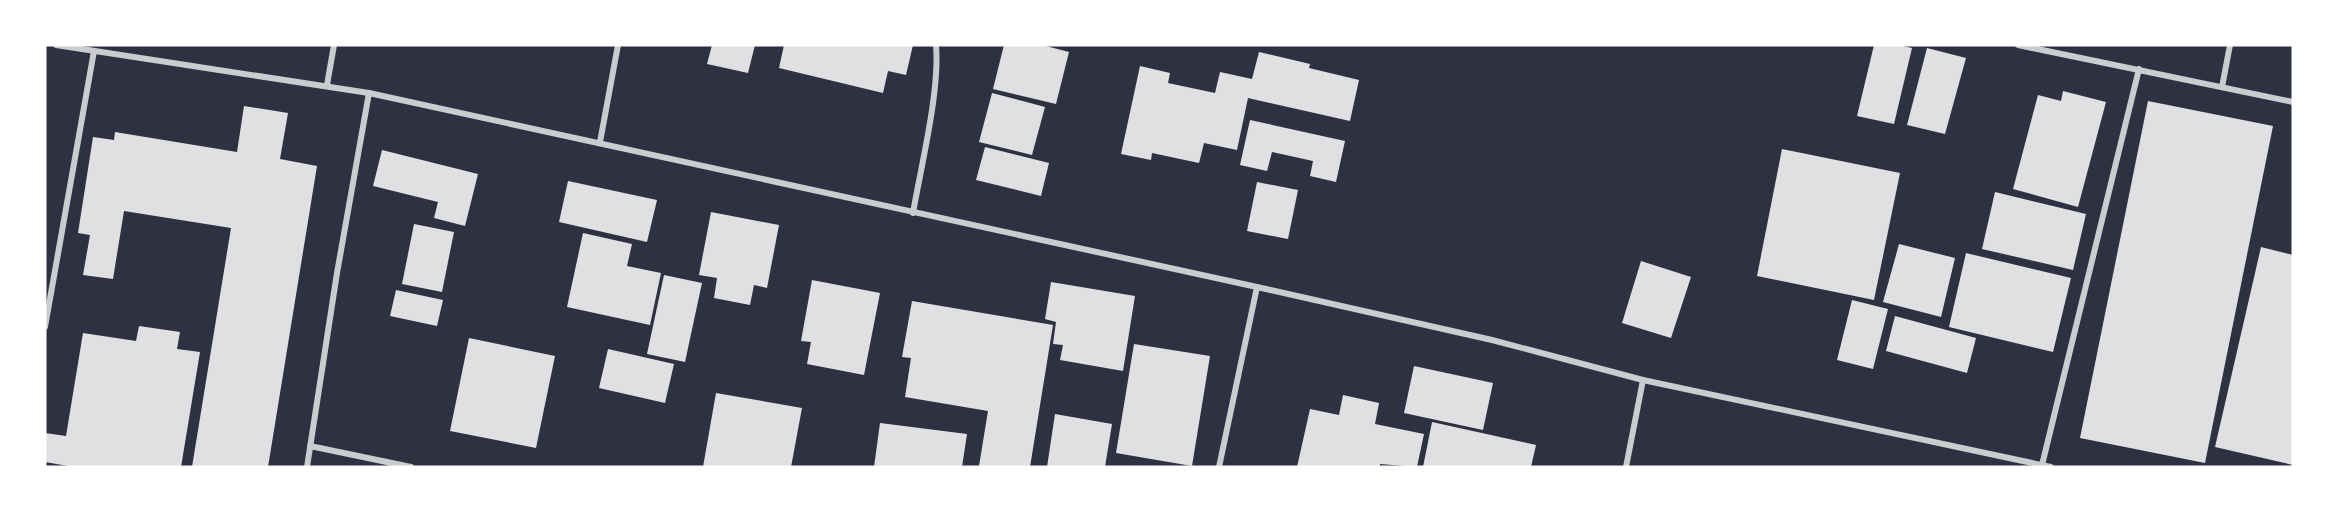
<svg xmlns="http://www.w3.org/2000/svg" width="2338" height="512" font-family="Merriweather,serif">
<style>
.building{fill:#e0e0e3}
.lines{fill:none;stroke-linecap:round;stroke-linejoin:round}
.minor{stroke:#caccd0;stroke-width:6}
</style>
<rect width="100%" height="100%" fill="#2d3142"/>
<g class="building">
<polygon points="712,45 755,45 748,73 707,64"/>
<polygon points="784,45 913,45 906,75 888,71 883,93 779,68"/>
<polygon points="1004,45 1042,45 1069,52 1056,104 993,89"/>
<polygon points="1874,45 1898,45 1912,48 1894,124 1857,116"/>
<polygon points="1927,48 1966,58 1945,134 1907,125"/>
<polygon points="1259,52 1310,64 1309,68 1359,80 1350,121 1248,98 1237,150 1204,143 1199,163 1152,153 1151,160 1121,154 1140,66 1170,73 1168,83 1215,93 1220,72 1252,79"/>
<polygon points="2063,91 2106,102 2078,207 2013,189 2038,95 2061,101"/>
<polygon points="992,93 1045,107 1032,155 979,142"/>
<polygon points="2148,101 2273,126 2205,463 2080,438"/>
<polygon points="244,106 288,113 280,159 317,166 268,467 192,467 231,228 124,211 113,279 83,275 90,235 78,233 93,137 114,140 115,132 237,152"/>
<polygon points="1250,120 1345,141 1336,182 1310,176 1313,161 1272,152 1267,171 1240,165"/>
<polygon points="985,147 1049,163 1041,196 976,180"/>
<polygon points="1782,149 1900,173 1874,300 1757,276"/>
<polygon points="382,150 478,174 465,226 434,218 438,202 373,186"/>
<polygon points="568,181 657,200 647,242 559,222"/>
<polygon points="1257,182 1298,190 1288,239 1247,231"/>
<polygon points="1995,192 2086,214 2073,270 1982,249"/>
<polygon points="711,212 779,225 767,288 754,285 750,305 714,298 717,278 699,275"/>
<polygon points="414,224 454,232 442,292 402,284"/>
<polygon points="583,233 632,244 627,266 661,273 650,325 567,307"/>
<polygon points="1899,244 1955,258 1941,317 1883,302"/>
<polygon points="2261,247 2293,255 2293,465 2215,447"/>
<polygon points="1966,253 2071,278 2053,352 1949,327"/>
<polygon points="1641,261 1691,277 1671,338 1622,323"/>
<polygon points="664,275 702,283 685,362 647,354"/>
<polygon points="812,280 880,293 864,375 807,364 811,342 801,341"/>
<polygon points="1051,282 1135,296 1123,371 1060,360 1063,345 1053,344 1056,322 1045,319"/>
<polygon points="396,290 443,300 437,326 390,316"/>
<polygon points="1852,300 1888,309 1873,369 1837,360"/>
<polygon points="912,301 1053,325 1030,467 979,466 988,411 905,397 911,358 902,357"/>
<polygon points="1895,316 1976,338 1967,373 1886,351"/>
<polygon points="139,326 180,332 177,349 200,352 181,467 74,467 45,462 45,433 66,436 83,333 136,341"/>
<polygon points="469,338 555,356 536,448 450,431"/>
<polygon points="1134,344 1210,356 1192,466 1116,453"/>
<polygon points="608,349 674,364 665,403 599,388"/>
<polygon points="1414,366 1493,383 1483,430 1404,413"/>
<polygon points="716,393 802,408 791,467 703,467"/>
<polygon points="1343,395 1379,403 1375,424 1424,434 1417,467 1380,464 1380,467 1297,467 1310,409 1339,415"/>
<polygon points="1055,414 1112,424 1105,467 1047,467"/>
<polygon points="1432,422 1536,445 1531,467 1423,467"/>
<polygon points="880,423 967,434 962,467 874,467"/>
</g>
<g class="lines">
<g class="minor">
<polyline points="56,45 369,93 1257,287 1492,340 1643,380 2051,467"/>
<polyline points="2018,45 2293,102"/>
<polyline points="327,85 334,45"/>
<polyline points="2222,87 2230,45"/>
<polyline points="600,142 618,45"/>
<path d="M913 213C921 166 940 91 936 45"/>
<polyline points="45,327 94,51"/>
<polyline points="310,446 411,467"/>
<polyline points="2042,465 2139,69"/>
<polyline points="307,467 337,273 369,93"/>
<polyline points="1219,467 1257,287"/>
<polyline points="1626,467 1643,380"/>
</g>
</g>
<rect width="2338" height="512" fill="none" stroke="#ffffff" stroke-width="93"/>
</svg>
